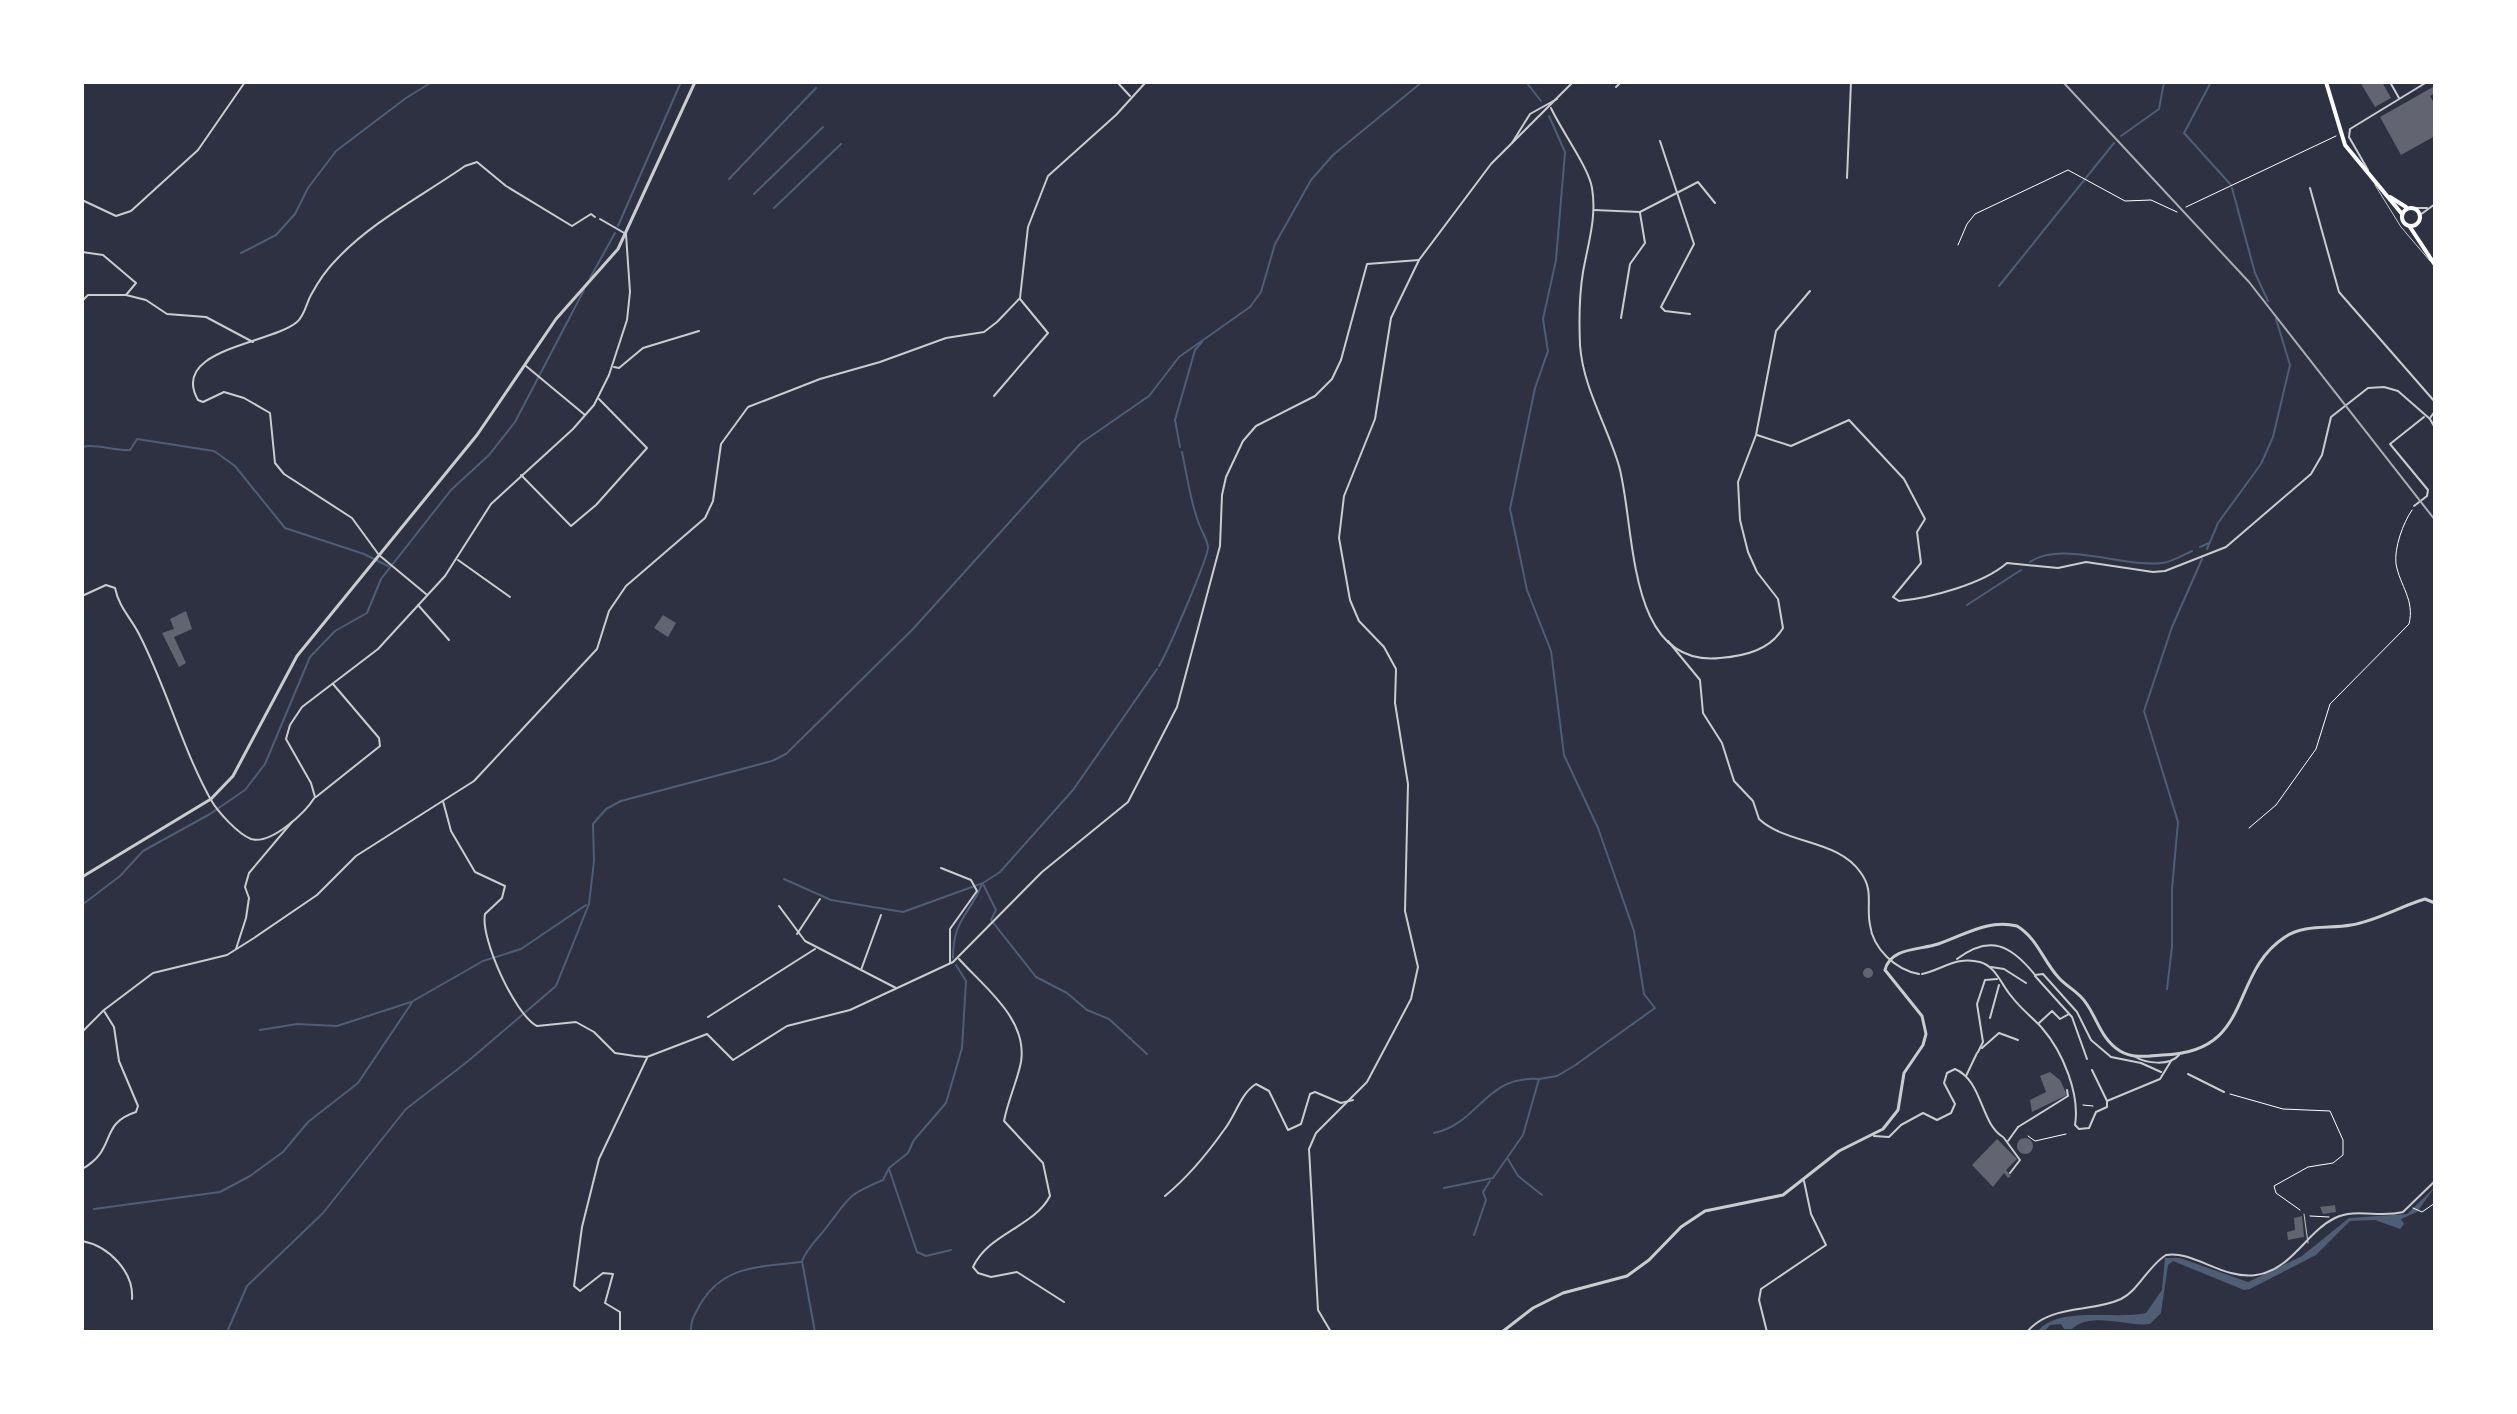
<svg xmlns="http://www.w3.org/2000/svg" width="2517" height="1414" font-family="'Fira Sans',sans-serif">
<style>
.water{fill:#4f5d75}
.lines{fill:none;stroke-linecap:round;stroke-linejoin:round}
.stream{stroke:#4f5d75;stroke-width:2}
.building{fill:#626471}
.path{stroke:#fff;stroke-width:1}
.service{stroke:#caccd0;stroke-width:1}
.pedestrian{stroke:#caccd0;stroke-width:2}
.minor{stroke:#caccd0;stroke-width:2}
.tertiary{stroke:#caccd0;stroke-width:3}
.primary{stroke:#fff;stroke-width:4}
.rail{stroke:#abadb3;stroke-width:2}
</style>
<rect width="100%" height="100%" fill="#2d3142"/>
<path class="water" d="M2435 1187 2417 1212 2401 1219 2404 1224 2400 1229 2375 1220 2350 1221 2316 1255 2250 1289 2244 1290 2173 1261 2168 1265 2161 1313 2150 1324C2127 1327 2091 1311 2072 1329H2064L2061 1324 2050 1325 2044 1332H2037C2057 1305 2116 1320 2146 1313L2162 1290 2165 1258H2180L2248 1282 2302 1256 2349 1218 2407 1214Z"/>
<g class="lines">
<g class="stream">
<polyline points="1526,82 1541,101"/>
<polyline points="2211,82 2184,133 2231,185"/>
<polyline points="2121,136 2159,109 2164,82"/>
<polyline points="729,179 816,88"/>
<polyline points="2232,188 2255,273 2268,301"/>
<polyline points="754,194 823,127"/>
<polyline points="774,208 841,144"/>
<polyline points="618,226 681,82"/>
<polyline points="241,253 276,235 295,214 308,188 336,151 406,98 432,82"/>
<polyline points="590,278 615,233"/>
<polyline points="1999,286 2114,143"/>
<path d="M82 447C95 443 114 451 130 450L137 439 214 451 235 466 285 528 364 554 388 566"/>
<polyline points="1180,447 1175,420 1195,350 1202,342"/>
<polyline points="2200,547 2209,543"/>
<polyline points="2207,549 2218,523 2261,464 2273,437 2290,365 2276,319"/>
<path d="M2030 562C2061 540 2125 568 2162 563 2172 562 2183 555 2192 551"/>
<polyline points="1967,605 2021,570"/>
<path d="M1159 666C1167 653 1209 556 1208 547 1207 539 1202 532 1199 524 1190 501 1187 475 1182 452"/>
<polyline points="784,879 831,900 903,912 983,883 1000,872 1073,790 1157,669"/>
<polyline points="983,884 996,910 991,920 1036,977 1067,993 1087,1010 1109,1019 1147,1054"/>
<polyline points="82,905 120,876 143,851 210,814 245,790 265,764 310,657 335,631 367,613 381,579 451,490 489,455 515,422 584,290"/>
<path d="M953 958C953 919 969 916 982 884"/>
<polyline points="2167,989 2172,947 2172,889 2178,822 2144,711 2172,627 2202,559"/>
<polyline points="260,1030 297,1024 337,1026 411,1002"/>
<path d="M1434 1133C1480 1123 1484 1076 1538 1079"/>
<polyline points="1508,1159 1518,1176 1542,1195"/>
<polyline points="889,1169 917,1252 926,1256 951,1250"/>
<polyline points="1444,1188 1493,1178 1523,1135 1539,1079 1557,1076 1574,1066 1655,1008 1644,994 1634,931 1598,828 1564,755 1551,651 1527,590 1510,509 1535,388 1548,351 1543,319 1556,260 1565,152 1549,116"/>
<polyline points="94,1209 220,1192 250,1176 283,1152 308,1122 358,1083 413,1001 483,961 521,949 586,905"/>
<polyline points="1474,1235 1486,1200 1483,1192 1490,1181"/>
<polyline points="227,1332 247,1286 323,1213 406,1109 467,1062 556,986 589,904 594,861 593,824 606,809 621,801 772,761 786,754 913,629 1081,443 1149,396 1179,357 1250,307 1261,292 1275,244 1311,180 1333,155 1422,82"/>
<path d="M691 1332C690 1320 696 1313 701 1303 724 1265 760 1267 801 1262"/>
<path d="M815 1332 802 1261C808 1246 820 1237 829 1224 851 1195 848 1195 883 1180L889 1168 908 1153 914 1140 946 1103 962 1048 966 981 956 965"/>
</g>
</g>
<g class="building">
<polygon points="2360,82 2382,82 2391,98 2375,107"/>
<polygon points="2433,87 2435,93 2430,96 2435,105 2435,136 2401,155 2380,117"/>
<polygon points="186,611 192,629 174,637 186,663 179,667 162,633 174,629 170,619"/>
<polygon points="663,615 676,623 668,637 654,628"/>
<circle cx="1868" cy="973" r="5"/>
<polygon points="2050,1072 2060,1080 2067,1095 2032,1112 2030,1100 2046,1092 2040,1076"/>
<circle cx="2025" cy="1146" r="8"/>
<polygon points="1997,1139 2017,1159 2006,1170 2011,1176 2008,1178 2004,1173 1993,1187 1972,1165"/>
<polygon points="2335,1205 2336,1212 2323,1214 2320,1207"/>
<polygon points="2302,1216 2304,1237 2288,1240 2287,1232 2295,1230 2294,1218"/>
</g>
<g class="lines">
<g class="path">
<polyline points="2186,207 2336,136"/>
<polyline points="1958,245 1967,224 1975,214 2068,170 2125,201 2151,200 2177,212"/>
<path d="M2249 828 2276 805 2316 749 2330 704 2409 624C2415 600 2400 586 2396 564 2394 548 2403 523 2412 510"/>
<polyline points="2230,1094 2283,1109 2330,1111 2343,1140 2343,1155 2333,1163 2308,1167 2274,1186 2276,1193 2300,1210"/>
<polyline points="2083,1105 2093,1106"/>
<polyline points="2028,1136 2035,1141 2066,1134"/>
<polyline points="2413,1208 2422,1212 2435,1203"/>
<polyline points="2310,1216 2329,1217"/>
</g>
<g class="service">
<polyline points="2375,185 2401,227 2430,261"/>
<polyline points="2304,1214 2308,1243"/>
</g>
<g class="pedestrian">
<polyline points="2004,1138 2020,1160 2010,1173"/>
<polyline points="2008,1141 2018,1127"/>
</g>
<g class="minor">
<polyline points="1117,82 1130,96"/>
<polyline points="2390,82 2399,98"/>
<polyline points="1616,87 1621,82"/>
<path d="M1551 108C1561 130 1589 168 1592 188 1597 217 1588 244 1583 272 1579 296 1579 321 1580 345 1583 388 1607 425 1619 466 1636 527 1625 668 1720 658 1745 656 1770 650 1783 628L1778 599 1757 572 1748 552 1740 520 1738 482 1756 435 1776 331 1810 291"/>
<polyline points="1660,141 1694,244 1661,307 1665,311 1690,314"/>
<polyline points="1512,143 1530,114 1557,99"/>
<polyline points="2368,170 2349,137 2350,129 2427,82"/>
<polyline points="1847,178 1851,82"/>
<polyline points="2310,188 2339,292 2435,402"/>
<polyline points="82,200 116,216 131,211 198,150 245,82"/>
<polyline points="2415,208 2427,208"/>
<polyline points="1594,210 1640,212 1698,182 1715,203"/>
<polyline points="2420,215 2435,204"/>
<polyline points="82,252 103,255 136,283 126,295 88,295 82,301"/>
<polyline points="126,295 146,300 167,314 206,317 253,342"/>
<polyline points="1621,318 1630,264 1645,243 1640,213"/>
<polyline points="526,366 585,415"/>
<polyline points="614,367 619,368 643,348 699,331"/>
<polyline points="994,396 1048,333 1020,299"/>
<polyline points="2430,418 2435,411"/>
<path d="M1757 435 1791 446 1849 420 1904 479 1925 519 1917 532 1921 563 1893 597 1899 601C1930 598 1983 584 2007 563L2058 568 2086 562 2153 572 2165 571 2226 547 2311 474 2322 455 2331 417 2368 388 2384 387 2398 391 2430 419 2435 428"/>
<polyline points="521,475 571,526 596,505 647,448 599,399"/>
<polyline points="2414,506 2427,496 2428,490 2390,444 2424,417"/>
<polyline points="458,560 510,597"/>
<path d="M426 594 379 555 352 518 284 474 275 463 270 413 244 398 224 392 203 402 198 400C169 349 271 344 297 322 305 315 306 304 311 295 318 282 326 270 336 260 371 222 422 196 465 166L477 162 506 186 572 226 591 214 595 217"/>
<path d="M82 596 106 585 115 588C119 608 132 619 140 636 167 689 183 750 211 800 218 812 238 834 251 839 271 845 305 813 315 797L311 783 286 739 290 725 302 707 378 649 445 576 491 504 573 429 594 405 609 375 627 320 630 292 626 234 600 219"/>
<polyline points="418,605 449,640"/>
<path d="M1668 641 1700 680 1703 713 1722 743 1734 781 1753 801 1759 819C1787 845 1838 839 1861 873 1874 891 1866 905 1870 925 1873 949 1896 970 1919 974"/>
<polyline points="316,797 380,746 379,738 333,684"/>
<path d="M443 801 451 831 475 872 505 886 502 898 485 914C480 938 515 1015 537 1026L576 1022 594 1032 615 1053 635 1056 647 1057 707 1034 733 1060 787 1026 850 1010 953 962 1042 872 1128 802 1177 707 1220 546 1222 495 1226 477 1243 441 1256 426 1315 396 1332 379 1341 360 1367 264 1419 260"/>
<polyline points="941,868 971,880 977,891 950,929 950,963"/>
<polyline points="779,906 805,941 896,988"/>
<polyline points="797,934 820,899"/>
<polyline points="236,949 246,918 249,898 245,887 249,873 292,822"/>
<path d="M959 959C984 987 1028 1019 1021 1062 1017 1082 1008 1100 1004 1121L1043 1163 1050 1196C1034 1227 989 1233 973 1267L978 1273 991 1277 1017 1272 1064 1302"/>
<path d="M1957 959C1990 934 2011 945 2035 975L2043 974 2077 1012 2091 1040 2111 1057 2141 1063 2161 1072"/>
<polyline points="1991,967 2004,969 2026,983"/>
<polyline points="861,970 881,915"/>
<path d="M1922 974C1944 969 1956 956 1980 962 1997 967 2001 985 2012 997 2021 1009 2032 1017 2042 1028 2063 1052 2080 1094 2075 1125L2079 1129 2089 1128 2096 1112 2107 1107V1101L2160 1079 2171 1061"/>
<polyline points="2035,976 2072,1017 2087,1059"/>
<polyline points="708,1017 815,949"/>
<polyline points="1990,1018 1999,985"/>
<polyline points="2039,1023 2052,1011 2060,1019 2069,1014"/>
<polyline points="82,1032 104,1010 153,973 227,955 254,938 317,895 356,856 474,781 597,649 609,611 626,586 705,518 713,501 721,444 748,407 820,379 880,362 946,338 984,332 997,322 1020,298 1028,227 1048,176 1116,115 1146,82"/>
<polyline points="1982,1048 1999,1033 2018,1040"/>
<polyline points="1978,1052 1983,1042 1977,1004 1985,980 1997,979"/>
<path d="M2134 1056C2146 1064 2170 1066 2179 1055"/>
<polyline points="2092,1070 2107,1101"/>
<polyline points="2188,1074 2224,1092"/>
<polyline points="1966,1076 1977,1053"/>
<polyline points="2018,1127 2068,1096 2067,1090"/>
<path d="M1874 1136 1889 1137 1901 1125 1923 1113 1937 1120 1951 1113 1955 1104 1944 1083 1947 1073 1955 1069C1983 1081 1980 1123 2003 1137"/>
<path d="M82 1169C118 1149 98 1124 136 1112L138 1106 119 1061 114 1027 104 1011"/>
<path d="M1165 1196C1188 1177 1207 1154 1224 1130 1236 1115 1240 1094 1256 1084L1269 1091 1288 1130 1301 1124 1310 1094 1315 1092 1341 1103 1353 1100"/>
<path d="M82 1241C109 1246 134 1272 132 1299"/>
<polyline points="620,1332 620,1312 605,1303 613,1274 603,1273 580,1291 574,1286 582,1227 599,1159 647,1058"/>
<polyline points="1331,1332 1318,1310 1309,1149 1316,1133 1367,1082 1411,999 1418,967 1405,911 1408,784 1395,703 1396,669 1384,647 1359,621 1350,600 1339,538 1344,496 1375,419 1391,318 1419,260 1491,164 1573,82"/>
<polyline points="1767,1332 1759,1300 1761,1289 1826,1245 1811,1214 1804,1181"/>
<path d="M2027 1332C2050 1304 2091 1313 2121 1299 2139 1290 2148 1266 2166 1255 2193 1250 2223 1280 2256 1275 2292 1270 2306 1232 2335 1218 2356 1208 2380 1218 2403 1212L2435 1181"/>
</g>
<g class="tertiary">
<polyline points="82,877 211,799 233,776 297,656 477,435 556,319 618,249 695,82"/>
<path d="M1502 1332 1533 1308 1563 1293 1627 1276 1649 1260 1681 1227 1705 1211 1783 1195 1839 1151 1883 1129 1898 1110 1904 1073 1923 1045 1926 1034 1922 1016 1885 970C1890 947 1921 950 1938 944 1965 935 1987 919 2017 926 2038 939 2043 961 2059 978 2067 987 2079 992 2086 1003 2098 1020 2101 1039 2120 1051 2133 1059 2149 1056 2162 1055 2255 1053 2228 974 2285 937 2304 924 2329 929 2351 925 2376 921 2401 906 2425 899L2435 903"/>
</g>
<g class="primary">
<polyline points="2326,82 2345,145 2402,214"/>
<polyline points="2390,197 2406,207"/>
<circle cx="2411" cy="217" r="9"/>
<polyline points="2410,227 2435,265"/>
</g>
<polyline class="rail" points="2063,82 2249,282 2435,520"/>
</g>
<rect width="2517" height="1414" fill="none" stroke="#ffffff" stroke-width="168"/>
</svg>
